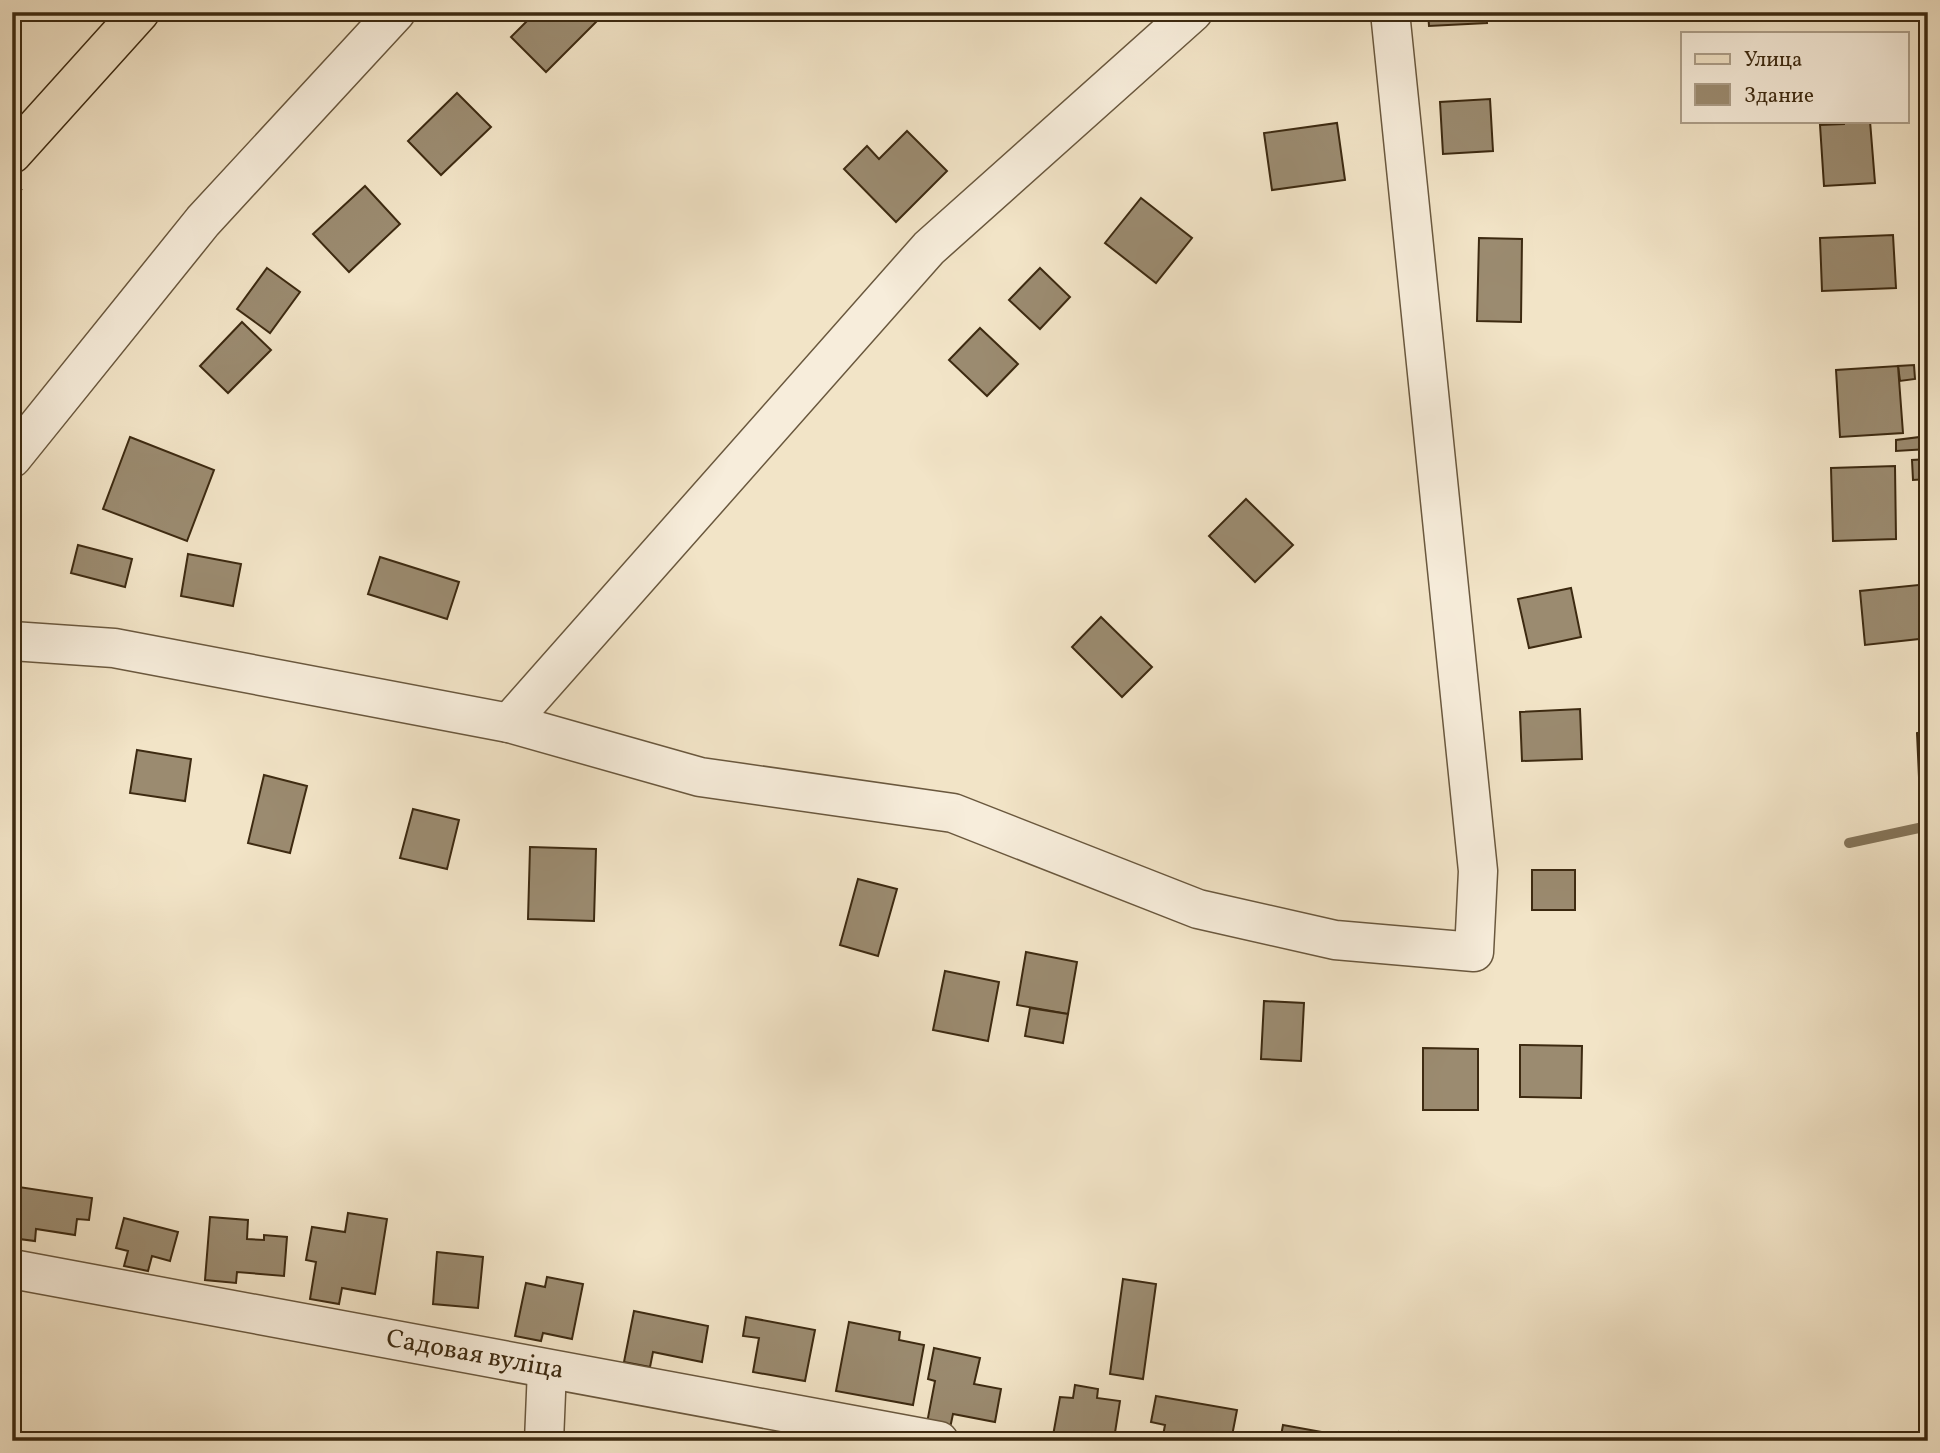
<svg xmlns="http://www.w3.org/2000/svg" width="1940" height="1453" font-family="Vollkorn,serif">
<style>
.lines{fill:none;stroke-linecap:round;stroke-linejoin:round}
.stream{stroke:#847459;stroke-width:10}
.building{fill:#9b8b70;stroke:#3d2a11;stroke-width:2}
.minor-casing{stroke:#6a583e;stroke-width:41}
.major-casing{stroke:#3d2a11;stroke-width:41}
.path{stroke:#3d2a11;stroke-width:4.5;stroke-dasharray:5 3.5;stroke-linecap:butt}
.minor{stroke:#f7eddb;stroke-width:38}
.major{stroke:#f2e4c7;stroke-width:38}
.labels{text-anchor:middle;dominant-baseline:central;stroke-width:5;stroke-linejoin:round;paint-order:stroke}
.street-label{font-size:26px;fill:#3d2a11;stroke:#f7eddb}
</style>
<rect width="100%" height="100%" fill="#f2e4c7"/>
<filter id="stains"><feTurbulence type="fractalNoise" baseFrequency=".00286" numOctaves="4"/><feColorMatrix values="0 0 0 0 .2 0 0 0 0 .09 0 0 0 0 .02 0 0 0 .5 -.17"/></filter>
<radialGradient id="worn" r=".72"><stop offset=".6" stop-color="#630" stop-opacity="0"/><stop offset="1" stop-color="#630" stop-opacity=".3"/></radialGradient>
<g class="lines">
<polyline class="stream" points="1849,843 1928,826"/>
</g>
<g class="building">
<polygon points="536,12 588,12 597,21 546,72 511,37"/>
<polygon points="1428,12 1486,12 1487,23 1429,26"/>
<polygon points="1856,12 1896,12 1896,18 1855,18"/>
<polygon points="457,93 491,127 441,175 408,141"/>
<polygon points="1490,99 1493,151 1443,154 1440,102"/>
<polygon points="1844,121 1870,121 1875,183 1824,186 1820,125 1844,124"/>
<polygon points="1337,123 1345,180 1272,190 1264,133"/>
<polygon points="907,131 947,171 896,222 844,169 867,146 879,159"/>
<polygon points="365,186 400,224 349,272 313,234"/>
<polygon points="1141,198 1192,238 1156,283 1105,243"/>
<polygon points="1893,235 1896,288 1822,291 1820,238"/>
<polygon points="1479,238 1522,239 1521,322 1477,321"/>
<polygon points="267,268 300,292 270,333 237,309"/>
<polygon points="1040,268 1070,297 1040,329 1009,300"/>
<polygon points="242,322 271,350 228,393 200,366"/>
<polygon points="980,328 1018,364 987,396 949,360"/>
<polygon points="1914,365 1915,379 1900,381 1898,366"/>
<polygon points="1898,366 1903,433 1840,437 1836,370"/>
<polygon points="1928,436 1928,449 1896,451 1896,440"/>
<polygon points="130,437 214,470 187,541 103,509"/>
<polygon points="1928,459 1928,479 1913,480 1912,460"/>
<polygon points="1895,466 1896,539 1833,541 1831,468"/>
<polygon points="1246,499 1293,545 1255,582 1209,536"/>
<polygon points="78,545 132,559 125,587 71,573"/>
<polygon points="188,554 241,564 233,606 181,596"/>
<polygon points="380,557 459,582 447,619 368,594"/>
<polygon points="1928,584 1928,638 1865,645 1860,591"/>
<polygon points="1571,588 1581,637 1529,648 1518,599"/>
<polygon points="1101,617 1152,667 1122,697 1072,647"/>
<polygon points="1580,709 1582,759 1522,761 1520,712"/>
<polygon points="1928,731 1928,798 1920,799 1917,733"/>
<polygon points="137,750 191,759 185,801 130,793"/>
<polygon points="264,775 307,786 290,853 248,843"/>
<polygon points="413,809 459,820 447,869 400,858"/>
<polygon points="530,847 596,849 594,921 528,919"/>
<rect x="1532" y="870" width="43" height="40"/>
<polygon points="858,879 897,889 878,956 840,945"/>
<polygon points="1026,952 1077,962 1068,1014 1017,1005"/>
<polygon points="945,971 999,982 988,1041 933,1030"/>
<polygon points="1264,1001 1304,1003 1301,1061 1261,1059"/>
<polygon points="1030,1008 1068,1014 1063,1043 1025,1036"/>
<polygon points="1520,1045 1582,1046 1581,1098 1520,1097"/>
<polygon points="1423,1048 1478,1049 1478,1110 1423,1110"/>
<polygon points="12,1186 92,1198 89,1220 77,1219 75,1235 36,1229 35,1241 12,1238"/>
<polygon points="348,1213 387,1219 375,1294 342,1288 339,1304 310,1299 316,1262 306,1260 312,1227 345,1232"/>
<polygon points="210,1217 248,1220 247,1239 264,1240 264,1235 287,1237 284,1276 237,1272 236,1283 205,1280"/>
<polygon points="124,1218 178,1232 170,1261 152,1256 148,1271 124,1266 128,1251 116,1248"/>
<polygon points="437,1252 483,1257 478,1308 433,1304"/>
<polygon points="547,1277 583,1284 572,1339 543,1333 541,1341 515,1336 526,1283 545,1287"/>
<polygon points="1123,1279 1156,1284 1143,1379 1110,1374"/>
<polygon points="634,1311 708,1326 702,1362 653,1352 650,1367 624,1362"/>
<polygon points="746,1317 815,1330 805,1381 753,1372 759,1338 743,1336"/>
<polygon points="849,1322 900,1332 899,1340 924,1345 913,1405 836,1391"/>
<polygon points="934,1348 980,1358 974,1384 1001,1389 995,1422 953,1414 950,1428 927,1423 935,1381 928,1379"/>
<polygon points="1075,1385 1098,1389 1097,1398 1120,1401 1114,1439 1077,1433 1076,1441 1052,1441 1060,1397 1073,1398"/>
<polygon points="1156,1396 1237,1410 1231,1441 1162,1441 1165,1425 1151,1422"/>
<polygon points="1283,1425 1333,1434 1331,1441 1280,1441"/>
<polygon points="1399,1432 1452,1440 1452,1441 1397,1441"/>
</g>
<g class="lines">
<defs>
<g id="minor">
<polyline points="12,458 203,221 396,12"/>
<polyline points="12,641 114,648 509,723 700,777 953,813 1198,909 1335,940 1474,952 1478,871 1390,12"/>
<polyline points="509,723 929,248 1193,12"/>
<path id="s1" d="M12 1269 939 1441"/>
<polyline points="544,1441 547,1369"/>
</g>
<polyline id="major" points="12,154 140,12"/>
</defs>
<use href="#minor" class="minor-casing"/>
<use href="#major" class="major-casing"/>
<polyline class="path" points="12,198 21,188"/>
<use href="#minor" class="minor"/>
<use href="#major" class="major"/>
</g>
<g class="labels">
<g class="street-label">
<text stroke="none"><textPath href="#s1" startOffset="471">Садовая вуліца</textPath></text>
</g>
</g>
<rect width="1940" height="1453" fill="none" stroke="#f2e4c7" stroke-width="42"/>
<rect x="14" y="14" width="1912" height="1425" fill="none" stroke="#3d2a11" stroke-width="3.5"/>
<rect x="21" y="21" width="1898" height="1411" fill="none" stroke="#3d2a11" stroke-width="2"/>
<rect x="1681" y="32" width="228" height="91" fill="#f7eddb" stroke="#ad9f8a" stroke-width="2"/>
<rect x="1695" y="54" width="35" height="10" fill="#f2e4c7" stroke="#ad9f8a" stroke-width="2"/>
<text x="1744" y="66" font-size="21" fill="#3d2a11">Улица</text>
<rect x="1695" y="84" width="35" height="21" fill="#9b8b70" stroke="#ad9f8a" stroke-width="2"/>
<text x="1744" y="102" font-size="21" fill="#3d2a11">Здание</text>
<rect width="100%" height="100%" filter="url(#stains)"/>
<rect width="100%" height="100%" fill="url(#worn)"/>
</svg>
